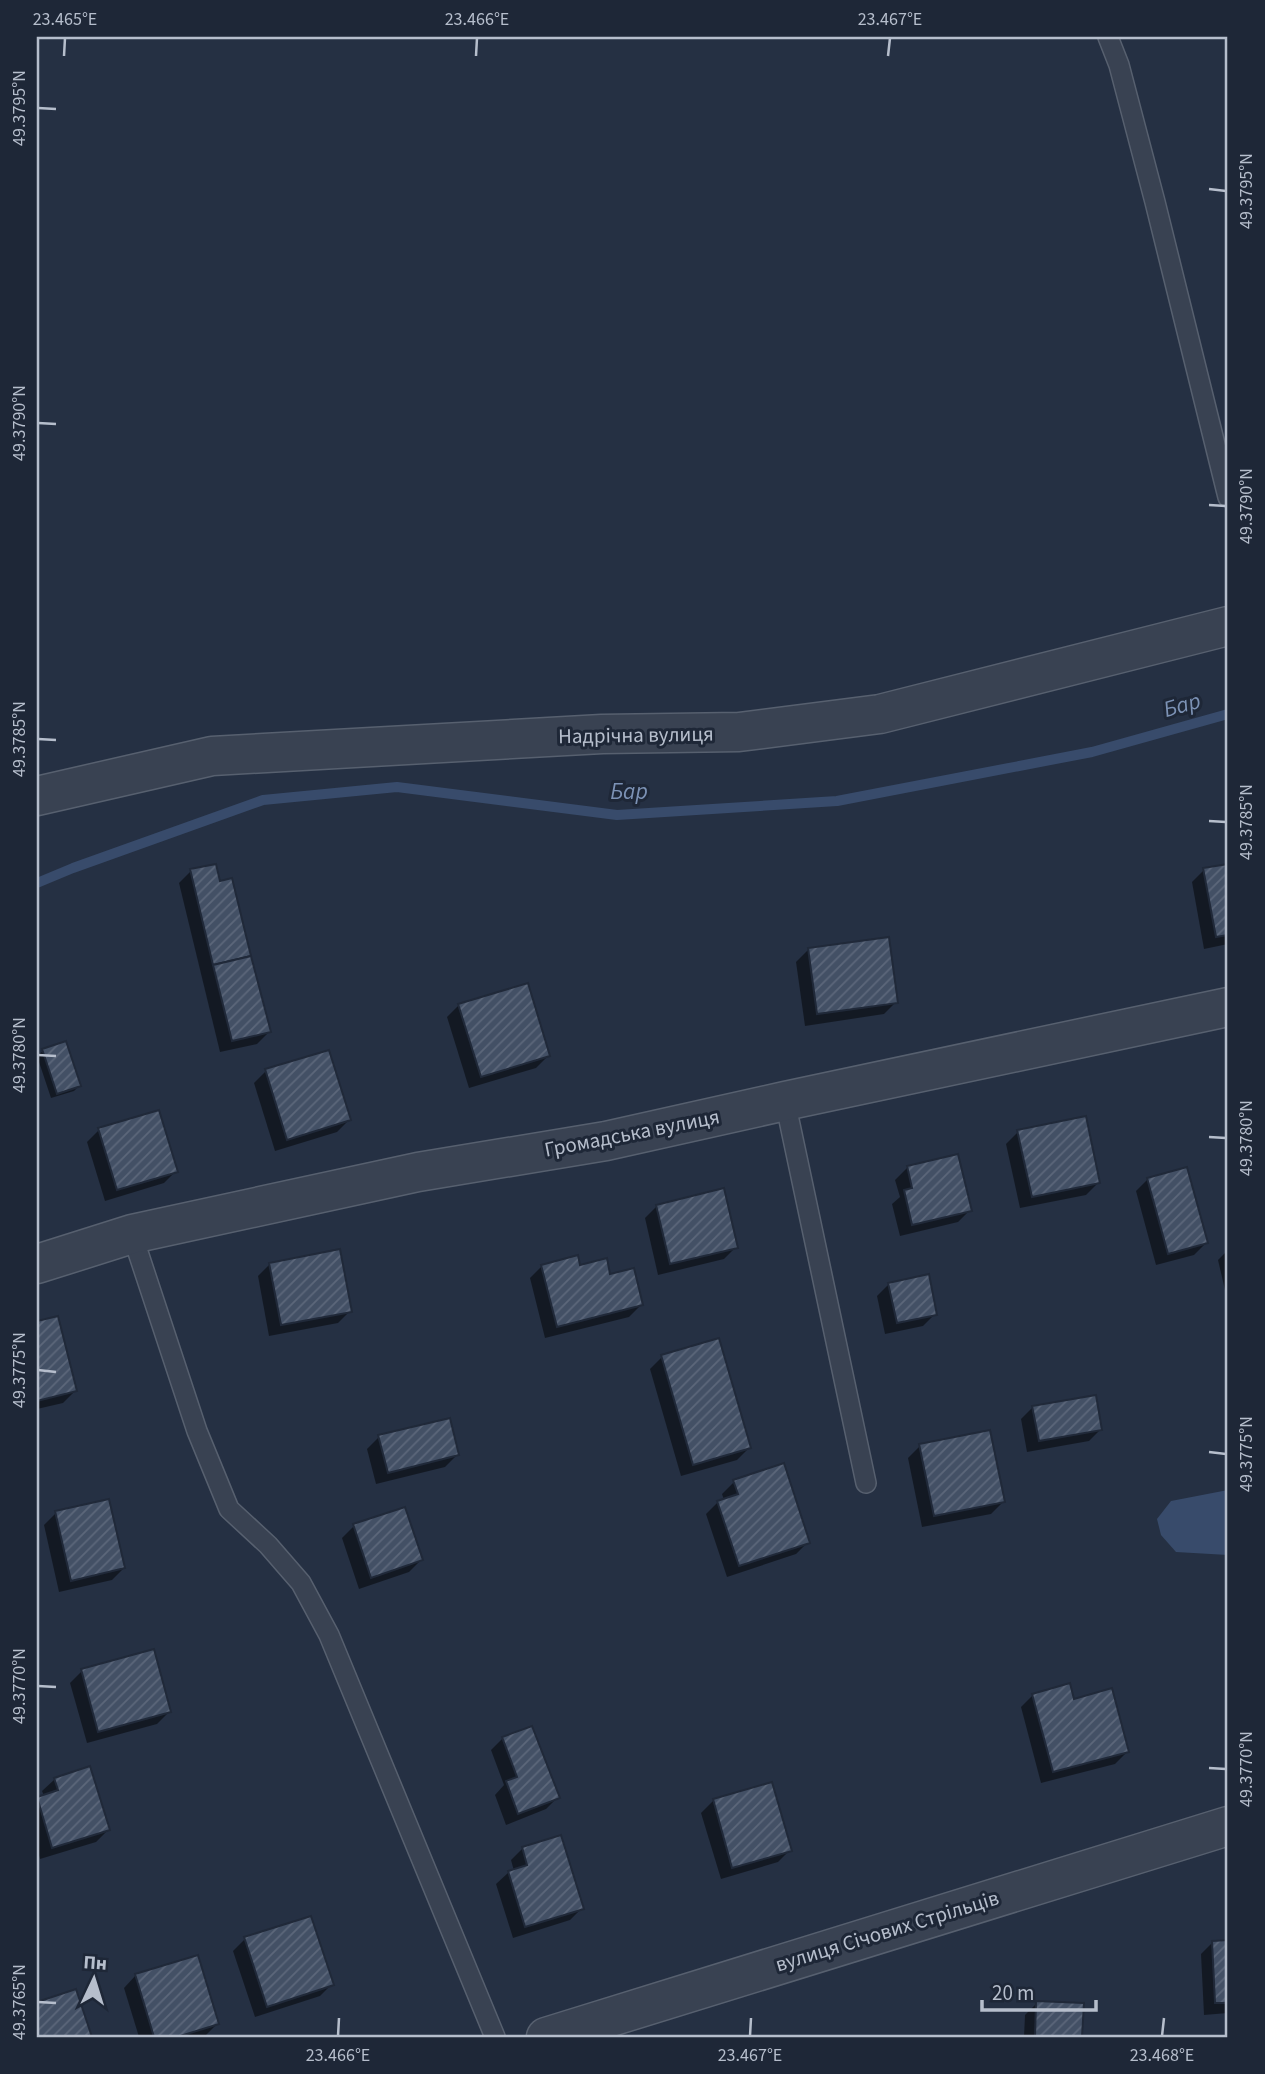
<svg xmlns="http://www.w3.org/2000/svg" width="1265" height="2074" font-family="'Source Sans 3',sans-serif">
<style>
.water{fill:#384b6b}
.shadow{fill:#0007}
.lines{fill:none;stroke-linecap:round;stroke-linejoin:round}
.stream{stroke:#384b6b;stroke-width:10}
.building{fill:url(#building-hatch);stroke:#202939;stroke-width:2}
.lane-casing{stroke:#57606f;stroke-width:22}
.street-casing{stroke:#57606f;stroke-width:41}
.lane{stroke:#394252;stroke-width:19}
.street{stroke:#394252;stroke-width:38}
.ticks{fill:none;stroke:#b6becc;stroke-width:2.5}
.labels{text-anchor:middle;dominant-baseline:central;stroke-width:6;stroke-linejoin:round;paint-order:stroke}
.street-label{font-size:21px;fill:#b6becc;stroke:#1e2737}
.water-label{font-size:23px;font-style:italic;fill:#7c92b5;stroke:#1e2737}
.neatline{fill:none;stroke:#b6becc;stroke-width:2.5}
.ticks-label{font-size:18px;text-anchor:middle;fill:#b6becc}
</style>
<defs>
<pattern id="building-hatch" width="6" height="6" patternUnits="userSpaceOnUse" patternTransform="scale(1.75)"><rect width="6" height="6" fill="#435065"/><path d="M-1 1l2-2M0 6l6-6M5 7l2-2" fill="none" stroke="#5c677a"/></pattern>
</defs>
<rect width="100%" height="100%" fill="#253043"/>
<polygon class="water" points="1228,1490 1228,1555 1176,1552 1161,1535 1157,1519 1171,1501"/>
<g class="shadow">
<polygon points="1228,866 1228,944 1204,949 1192,882 1204,870"/>
<polygon points="191,871 269,1032 257,1044 220,1052 179,883"/>
<polygon points="808,950 896,1002 884,1014 805,1026 796,962"/>
<polygon points="459,1005 548,1056 536,1068 469,1088 447,1017"/>
<polygon points="43,1051 79,1086 74,1091 51,1098 37,1056"/>
<polygon points="266,1071 349,1120 337,1132 275,1151 254,1083"/>
<polygon points="99,1130 176,1171 164,1183 105,1201 87,1142"/>
<polygon points="1018,1132 1098,1183 1086,1195 1020,1208 1006,1144"/>
<polygon points="907,1168 970,1210 958,1222 900,1236 892,1204 900,1197 895,1180"/>
<polygon points="1148,1179 1206,1243 1194,1255 1156,1265 1136,1191"/>
<polygon points="657,1206 736,1247 724,1259 658,1275 645,1218"/>
<polygon points="1228,1250 1228,1303 1218,1260"/>
<polygon points="270,1264 350,1311 338,1323 269,1336 258,1276"/>
<polygon points="542,1266 579,1267 609,1276 641,1305 629,1317 545,1338 530,1278"/>
<polygon points="889,1284 935,1314 923,1326 885,1334 877,1296"/>
<polygon points="57,1318 75,1391 63,1403 37,1409 37,1323"/>
<polygon points="662,1357 749,1448 737,1460 681,1476 650,1369"/>
<polygon points="1033,1407 1101,1429 1089,1441 1027,1452 1021,1419"/>
<polygon points="379,1437 457,1455 445,1467 376,1484 367,1449"/>
<polygon points="920,1446 1003,1502 991,1514 922,1527 908,1458"/>
<polygon points="734,1482 808,1542 796,1554 727,1577 706,1514 718,1502 724,1500 722,1494"/>
<polygon points="56,1513 124,1568 112,1580 59,1592 44,1525"/>
<polygon points="354,1526 421,1560 409,1572 359,1589 342,1538"/>
<polygon points="82,1671 169,1712 157,1724 87,1743 70,1683"/>
<polygon points="1033,1695 1072,1701 1127,1752 1115,1764 1041,1783 1021,1707"/>
<polygon points="503,1738 558,1797 546,1809 506,1825 495,1795 504,1785 491,1750"/>
<polygon points="55,1779 108,1830 96,1842 40,1859 37,1848 37,1799 44,1796 42,1791"/>
<polygon points="713,1801 790,1850 778,1862 721,1879 701,1813"/>
<polygon points="523,1848 582,1908 570,1920 513,1938 496,1884 509,1872 514,1871 511,1860"/>
<polygon points="245,1939 332,1984 320,1996 255,2017 233,1951"/>
<polygon points="1213,1942 1228,1942 1228,2013 1204,2015 1201,1954"/>
<polygon points="136,1975 217,2024 205,2036 200,2037 139,2037 124,1988"/>
<polygon points="1037,2003 1082,2005 1081,2037 1024,2037 1025,2015"/>
</g>
<g class="lines">
<polyline class="stream" points="37,883 73,868 263,800 397,787 617,815 837,801 1092,752 1228,714"/>
</g>
<g class="building">
<polygon points="216,864 220,881 232,878 251,956 213,965 190,869"/>
<polygon points="1228,864 1228,935 1216,937 1203,868"/>
<polygon points="889,937 898,1003 817,1014 808,948"/>
<polygon points="251,956 271,1032 232,1041 213,965"/>
<polygon points="528,983 550,1056 481,1077 458,1004"/>
<polygon points="66,1041 81,1086 57,1094 42,1049"/>
<polygon points="329,1050 351,1120 287,1140 265,1069"/>
<polygon points="159,1110 178,1172 117,1190 98,1128"/>
<polygon points="1086,1116 1100,1183 1032,1197 1017,1130"/>
<polygon points="958,1154 972,1211 912,1225 904,1190 912,1188 907,1166"/>
<polygon points="1187,1167 1208,1243 1168,1254 1147,1178"/>
<polygon points="724,1188 738,1248 670,1264 656,1205"/>
<polygon points="340,1249 352,1312 281,1325 269,1263"/>
<polygon points="578,1255 580,1265 607,1258 610,1274 634,1268 643,1305 557,1327 541,1265"/>
<polygon points="929,1274 937,1315 897,1323 888,1283"/>
<polygon points="58,1316 77,1391 37,1401 37,1321"/>
<polygon points="719,1338 751,1448 693,1465 661,1355"/>
<polygon points="1096,1395 1102,1430 1039,1441 1032,1406"/>
<polygon points="450,1418 459,1455 388,1473 378,1435"/>
<polygon points="990,1430 1005,1502 934,1516 919,1444"/>
<polygon points="784,1463 810,1543 739,1566 717,1501 738,1494 733,1480"/>
<polygon points="109,1499 125,1568 71,1581 55,1511"/>
<polygon points="405,1507 423,1560 371,1578 353,1524"/>
<polygon points="154,1649 171,1712 98,1732 81,1669"/>
<polygon points="1070,1683 1074,1699 1112,1688 1129,1752 1053,1772 1032,1694"/>
<polygon points="532,1726 560,1798 518,1814 506,1781 517,1777 502,1737"/>
<polygon points="90,1766 110,1830 52,1848 37,1797 58,1790 54,1778"/>
<polygon points="772,1782 792,1851 732,1868 713,1799"/>
<polygon points="561,1835 584,1909 525,1927 508,1871 527,1865 522,1847"/>
<polygon points="311,1916 334,1985 267,2007 244,1937"/>
<polygon points="1228,1940 1228,2003 1215,2003 1212,1941"/>
<polygon points="198,1955 219,2024 177,2037 154,2037 135,1974"/>
<polygon points="76,1989 92,2037 37,2037 37,2002"/>
<polygon points="1036,2001 1084,2003 1082,2037 1035,2037"/>
</g>
<g class="lines">
<defs>
<g id="lane">
<polyline points="1108,37 1119,65 1155,202 1228,497"/>
<polyline points="785,1101 866,1483"/>
<polyline points="132,1234 197,1431 229,1509 268,1545 301,1583 329,1635 495,2037"/>
</g>
<g id="street">
<polyline points="37,796 212,756 602,734 739,732 880,714 1228,626"/>
<polyline points="37,1264 132,1234 418,1172 606,1141 785,1101 1228,1007"/>
<polyline points="546,2037 1228,1826"/>
</g>
</defs>
<use href="#lane" class="lane-casing"/>
<use href="#street" class="street-casing"/>
<use href="#lane" class="lane"/>
<use href="#street" class="street"/>
</g>
<path class="ticks" d="M64 56 65 38M476 56 477 38M888 56 890 38M38 108 56 109M1209 189 1226 191M38 423 56 424M1209 505 1226 506M38 739 56 740M1209 821 1226 822M38 1055 56 1056M1209 1137 1226 1138M38 1370 56 1372M1209 1452 1226 1454M38 1686 56 1687M1209 1768 1226 1769M38 2002 56 2003M338 2036 339 2018M750 2036 751 2018M1162 2036 1164 2018"/>
<g class="labels">
<g class="street-label">
<text transform="translate(636 735) rotate(-1)">Надрічна вулиця</text>
<text transform="translate(632 1133) rotate(-11)">Громадська вулиця</text>
<text transform="translate(887 1931) rotate(-17)">вулиця Січових Стрільців</text>
</g>
<g class="water-label">
<text transform="translate(1182 705) rotate(-16)">Бар</text>
<text x="629" y="791">Бар</text>
</g>
</g>
<rect width="1265" height="2074" fill="none" stroke="#1e2737" stroke-width="77"/>
<g transform="translate(94 1979) rotate(4)" stroke="#1e2737" stroke-width="5" paint-order="stroke">
<path d="M0-5L12 26L0 18L-12 26Z" fill="#b6becc"/>
<text y="-10" font-size="19" font-weight="bold" text-anchor="middle" fill="#b6becc">Пн</text>
</g>
<path d="M982 2000v10h114v-10" fill="none" stroke="#b6becc" stroke-width="3.5"/>
<text x="992" y="2000" font-size="21" fill="#b6becc" stroke="#1e2737" stroke-width="5" paint-order="stroke">20 m</text>
<rect x="38" y="38" width="1188" height="1998" class="neatline"/>
<g class="ticks-label">
<text x="65" y="25">23.465°E</text>
<text x="477" y="25">23.466°E</text>
<text x="890" y="25">23.467°E</text>
<text transform="translate(19 108) rotate(-90)" y="6">49.3795°N</text>
<text transform="translate(1246 191) rotate(-90)" y="6">49.3795°N</text>
<text transform="translate(19 423) rotate(-90)" y="6">49.3790°N</text>
<text transform="translate(1246 506) rotate(-90)" y="6">49.3790°N</text>
<text transform="translate(19 739) rotate(-90)" y="6">49.3785°N</text>
<text transform="translate(1246 822) rotate(-90)" y="6">49.3785°N</text>
<text transform="translate(19 1055) rotate(-90)" y="6">49.3780°N</text>
<text transform="translate(1246 1138) rotate(-90)" y="6">49.3780°N</text>
<text transform="translate(19 1370) rotate(-90)" y="6">49.3775°N</text>
<text transform="translate(1246 1454) rotate(-90)" y="6">49.3775°N</text>
<text transform="translate(19 1686) rotate(-90)" y="6">49.3770°N</text>
<text transform="translate(1246 1769) rotate(-90)" y="6">49.3770°N</text>
<text transform="translate(19 2002) rotate(-90)" y="6">49.3765°N</text>
<text x="338" y="2061">23.466°E</text>
<text x="750" y="2061">23.467°E</text>
<text x="1162" y="2061">23.468°E</text>
</g>
</svg>
